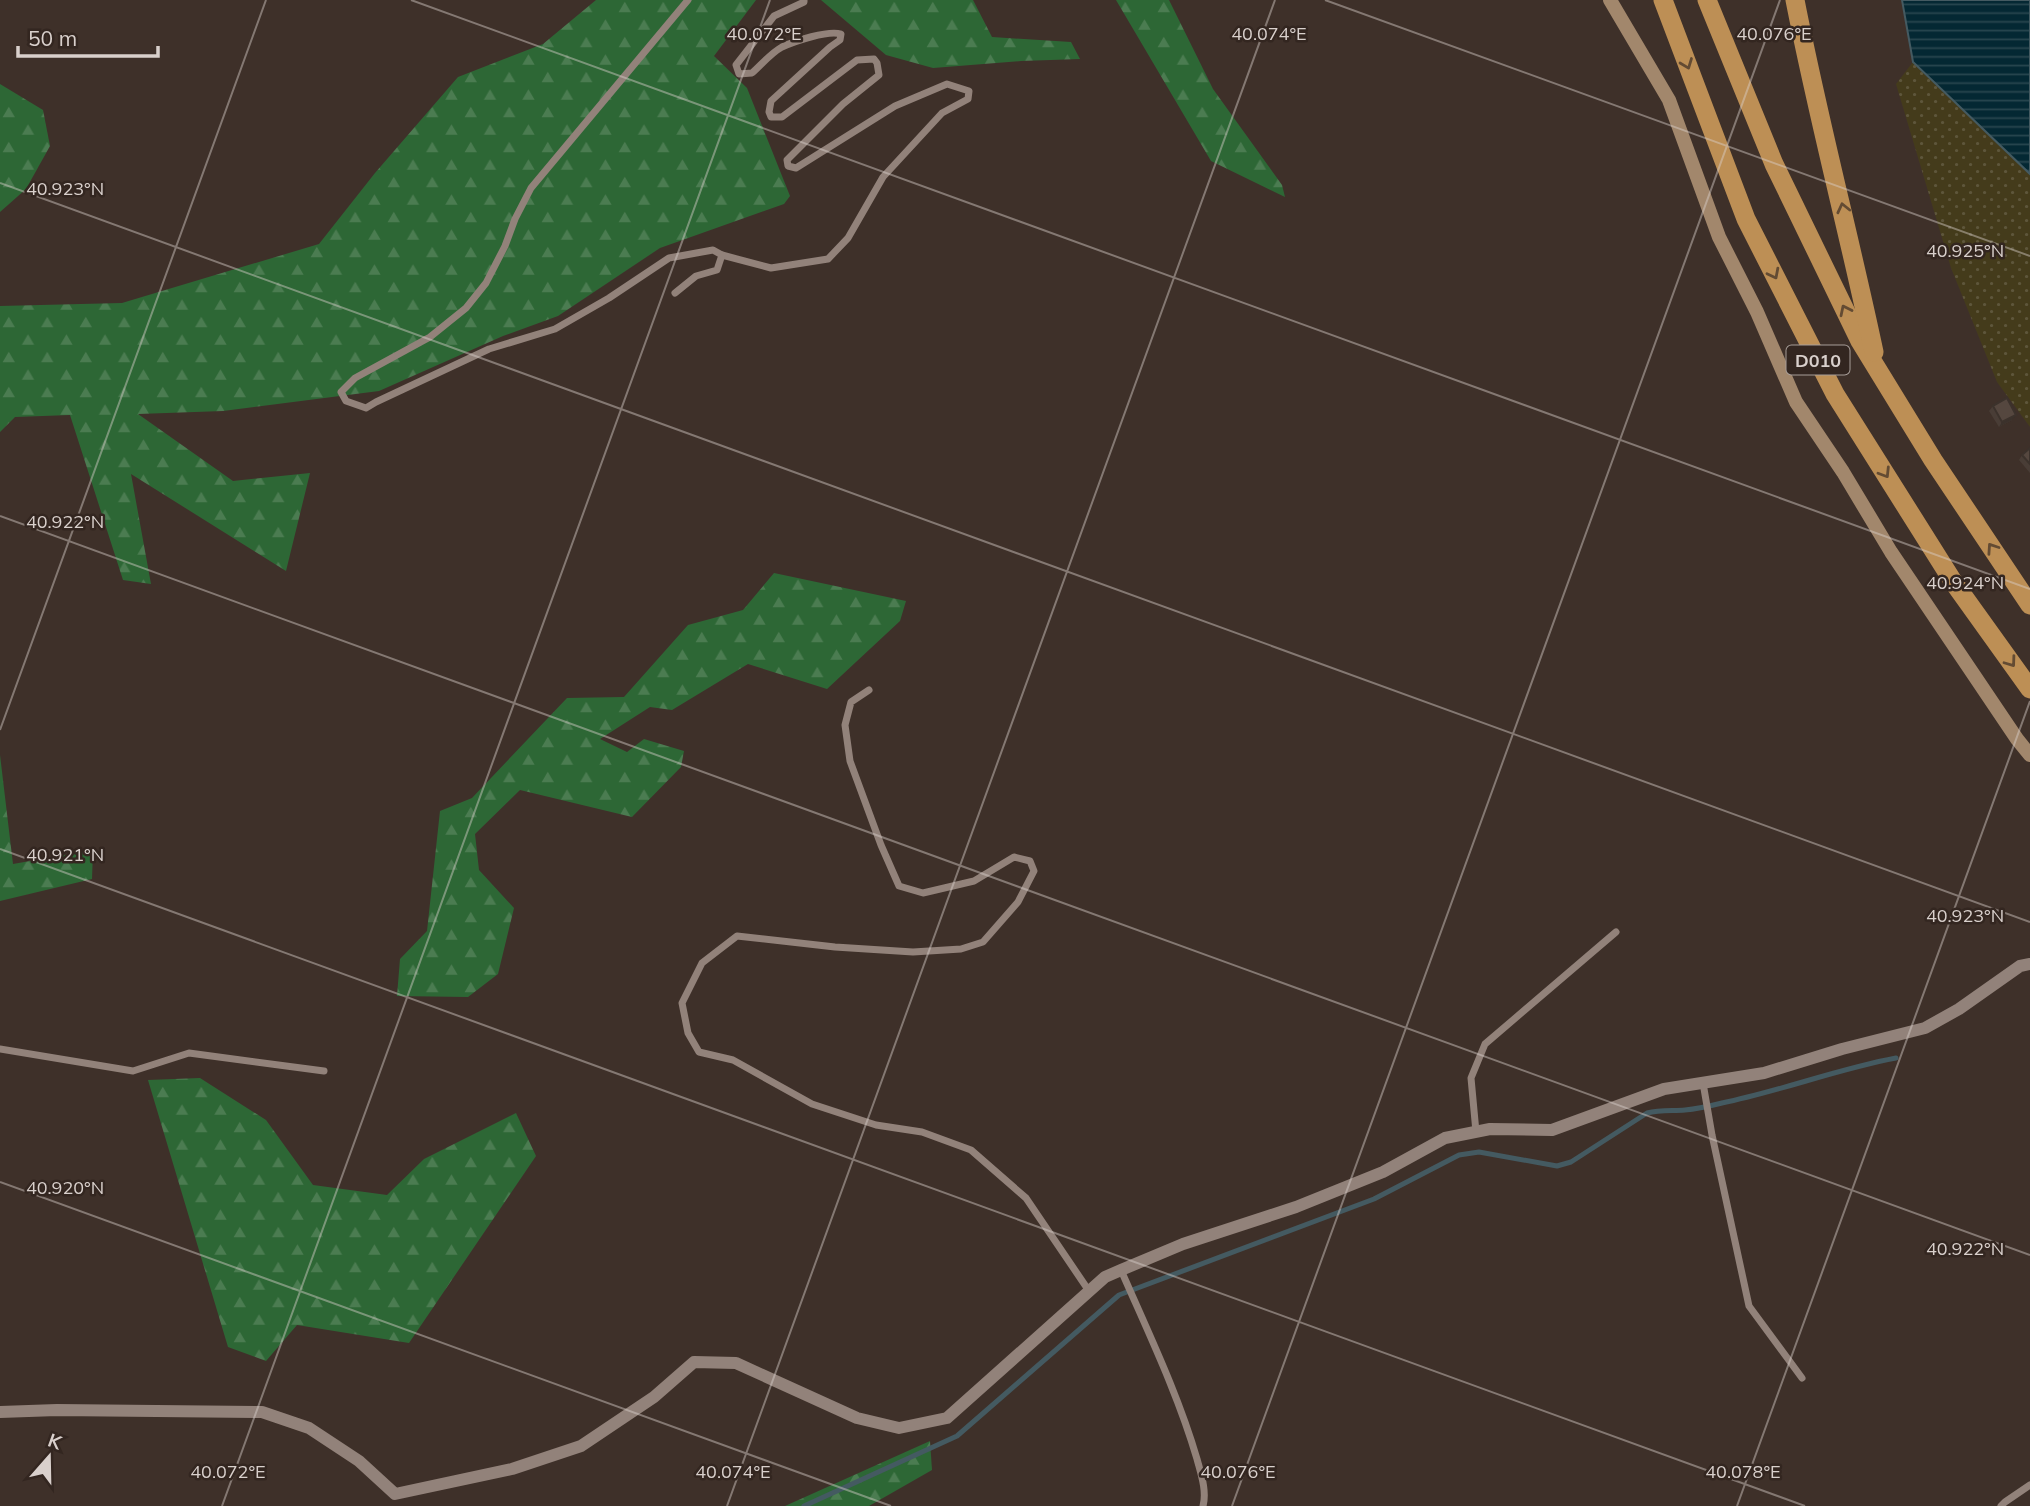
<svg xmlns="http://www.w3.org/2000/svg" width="2030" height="1506" font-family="Mulish,sans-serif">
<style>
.forest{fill:url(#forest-firs)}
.sand{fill:url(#sand-dots)}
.water{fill:url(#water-rules);stroke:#445a61;stroke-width:2}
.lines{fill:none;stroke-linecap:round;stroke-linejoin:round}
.stream{stroke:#445a61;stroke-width:5}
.minor{stroke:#92827a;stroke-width:7}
.tertiary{stroke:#92827a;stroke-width:12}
.secondary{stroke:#a2876c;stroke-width:14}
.trunk{stroke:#bd8f55;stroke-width:19}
.wall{fill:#493d36}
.shaded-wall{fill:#3c322c}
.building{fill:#55473f;stroke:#3c322c;stroke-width:2}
.oneway{stroke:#634b33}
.ticks{fill:none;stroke:#d9d0cc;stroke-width:2;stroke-opacity:0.45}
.labels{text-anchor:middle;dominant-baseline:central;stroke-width:5;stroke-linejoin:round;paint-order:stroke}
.shield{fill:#332620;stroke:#a79d98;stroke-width:2}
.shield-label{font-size:18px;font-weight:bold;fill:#d9d0cc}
.ticks-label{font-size:18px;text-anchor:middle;fill:#d9d0cc;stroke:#332620;stroke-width:5;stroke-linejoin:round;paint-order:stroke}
</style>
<defs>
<pattern id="forest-firs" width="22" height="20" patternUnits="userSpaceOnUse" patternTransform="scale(1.75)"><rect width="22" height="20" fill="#2d6735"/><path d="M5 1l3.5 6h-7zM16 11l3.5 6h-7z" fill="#4b7c51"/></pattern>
<pattern id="sand-dots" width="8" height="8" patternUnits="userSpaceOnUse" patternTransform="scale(1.75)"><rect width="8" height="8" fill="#443b1b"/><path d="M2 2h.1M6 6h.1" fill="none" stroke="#5e563b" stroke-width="1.8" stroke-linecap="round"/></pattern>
<pattern id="water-rules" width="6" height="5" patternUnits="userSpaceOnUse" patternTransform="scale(1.75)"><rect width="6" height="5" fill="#042833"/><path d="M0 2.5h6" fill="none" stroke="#28464f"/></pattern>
</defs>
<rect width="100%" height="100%" fill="#3e3029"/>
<g class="forest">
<polygon points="596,0 756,0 714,56 747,88 790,196 784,204 660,248 558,316 503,336 379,391 223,411 138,414 233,481 310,473 286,571 131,474 151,584 123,580 70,415 15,417 0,432 0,306 122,303 319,244 375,173 458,77 543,44"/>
<polygon points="821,0 973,0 992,37 1071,42 1080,59 1021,61 933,68 886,55"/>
<polygon points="1116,0 1169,0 1213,89 1282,185 1285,197 1211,161"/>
<polygon points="0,84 43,110 50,146 26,189 0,212"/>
<polygon points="774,573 906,601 900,621 827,689 748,664 672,710 650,707 600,739 627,752 644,739 684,751 681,767 632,817 520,790 475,834 479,870 514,908 498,974 468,997 397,996 400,959 427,931 440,811 472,798 567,698 624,697 688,625 743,610"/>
<polygon points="0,755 13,864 93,850 92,879 0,901"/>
<polygon points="200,1078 266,1120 313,1185 387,1195 424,1159 516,1113 536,1156 409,1343 297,1325 266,1361 228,1347 148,1080"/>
<polygon points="930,1441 932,1470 869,1506 785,1506"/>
</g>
<polygon class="sand" points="1913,62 2030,174 2030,427 1997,382 1951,268 1896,84"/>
<polygon class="water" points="1902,0 2030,0 2030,174 1913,62"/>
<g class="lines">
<path class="stream" d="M804 1506 957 1436 1119 1295 1374 1199 1459 1155 1479 1152 1557 1166 1571 1162 1647 1113C1660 1110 1672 1111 1685 1110 1697 1109 1710 1106 1722 1103 1781 1091 1837 1069 1896 1058"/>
<g class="minor">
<path d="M722 255 771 268 828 259 848 238 883 177 942 113 968 99 969 91 947 84 895 106 796 168 788 166 787 160 843 104 879 75 877 63 874 59 857 60 782 117H771L769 112 771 101 830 47 840 40 841 34C828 30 795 41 782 47 771 53 761 65 752 73L739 74 736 65 774 16 804 2V0"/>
<polyline points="675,293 696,276 717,270 722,255 713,250 669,258 609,298 555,329 489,349 376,402 366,408 346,401 341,392 355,378 430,337 466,308 486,283 505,246 515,219 531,188 688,0"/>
<polyline points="869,690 851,702 845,725 850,761 881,845 899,886 923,893 974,881 1014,857 1030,861 1034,871 1018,902 983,942 961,949 913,952 835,947 737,936 702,963 682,1003 688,1033 699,1052 733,1060 812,1104 876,1125 922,1132 971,1150 1026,1198 1089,1291"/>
<polyline points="0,1049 133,1071 189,1053 324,1071"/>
<polyline points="1703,1083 1712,1135 1749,1306 1802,1378"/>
<polyline points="1476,1132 1471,1078 1485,1044 1616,932"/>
<path d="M1121 1270C1148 1332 1178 1394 1197 1459 1201 1474 1207 1491 1203 1506"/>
<polyline points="2001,1506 2005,1502 2030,1485"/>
</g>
<polyline class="tertiary" points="0,1412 57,1410 262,1412 309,1428 359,1461 395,1494 512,1469 581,1446 654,1397 694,1362 736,1363 857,1418 899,1428 947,1418 1105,1277 1121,1270 1183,1244 1296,1207 1383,1172 1445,1138 1490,1129 1552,1130 1664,1089 1764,1073 1842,1049 1925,1028 1959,1009 2020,966 2030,964"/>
<polyline class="secondary" points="1610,0 1669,100 1719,237 1757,312 1796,402 1843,472 1891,552 2017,739 2030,755"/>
<g class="trunk">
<polyline points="1663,0 1746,219 1835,394 1954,583 2030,689"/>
<polyline points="1707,0 1774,164 1860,341 1933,460 2030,605"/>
<path d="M1795 0C1818 118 1849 234 1874 352"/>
</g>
</g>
<g class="wall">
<polygon points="1993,406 2012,420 1999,427 1989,411"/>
<polygon points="2030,448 2030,473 2019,460 2022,455"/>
</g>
<polygon class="shaded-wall" points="2016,415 2012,420 1999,427 2002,422"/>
<g class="building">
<polygon points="2007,398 2016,415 2002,422 1993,406"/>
<polygon points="2030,448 2030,464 2022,455"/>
</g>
<defs><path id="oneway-chevron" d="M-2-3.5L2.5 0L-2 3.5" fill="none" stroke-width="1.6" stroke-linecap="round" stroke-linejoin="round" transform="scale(1.75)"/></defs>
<g class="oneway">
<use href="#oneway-chevron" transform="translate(1687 64) rotate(69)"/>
<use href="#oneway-chevron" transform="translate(1843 208) rotate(-103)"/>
<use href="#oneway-chevron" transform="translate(1774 274) rotate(63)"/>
<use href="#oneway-chevron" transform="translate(1845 310) rotate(-116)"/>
<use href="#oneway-chevron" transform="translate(1885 473) rotate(58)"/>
<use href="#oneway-chevron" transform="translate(1992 548) rotate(-124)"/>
<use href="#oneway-chevron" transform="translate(2011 662) rotate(54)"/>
</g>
<path class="ticks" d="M411 0 2030 589M1325 0 2030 256M0 183 2030 922M0 516 2030 1255M0 730 266 0M0 849 1805 1506M0 1182 891 1506M222 1506 770 0M727 1506 1275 0M1232 1506 1780 0M1737 1506 2030 701"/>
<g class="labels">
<rect class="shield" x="1786.5" y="345.5" width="63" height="29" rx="5"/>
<g class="shield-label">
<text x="1818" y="360">D010</text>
</g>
</g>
<g class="ticks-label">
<text x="764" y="40">40.072°E</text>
<text x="1269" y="40">40.074°E</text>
<text x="1774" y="40">40.076°E</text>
<text x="65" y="195">40.923°N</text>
<text x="1965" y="257">40.925°N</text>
<text x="65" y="528">40.922°N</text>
<text x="1965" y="589">40.924°N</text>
<text x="65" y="861">40.921°N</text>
<text x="1965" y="922">40.923°N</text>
<text x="65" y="1194">40.920°N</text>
<text x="1965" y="1255">40.922°N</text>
<text x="228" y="1478">40.072°E</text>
<text x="733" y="1478">40.074°E</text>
<text x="1238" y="1478">40.076°E</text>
<text x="1743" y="1478">40.078°E</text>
</g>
<g transform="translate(49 1457) rotate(20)" stroke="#332620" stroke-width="5" paint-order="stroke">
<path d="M0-5L12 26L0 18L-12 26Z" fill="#d9d0cc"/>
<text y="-10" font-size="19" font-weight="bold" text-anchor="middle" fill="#d9d0cc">K</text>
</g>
<path d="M18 46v10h140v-10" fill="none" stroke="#d9d0cc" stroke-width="3.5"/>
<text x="28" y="46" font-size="21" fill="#d9d0cc" stroke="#332620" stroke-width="5" paint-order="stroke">50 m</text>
</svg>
